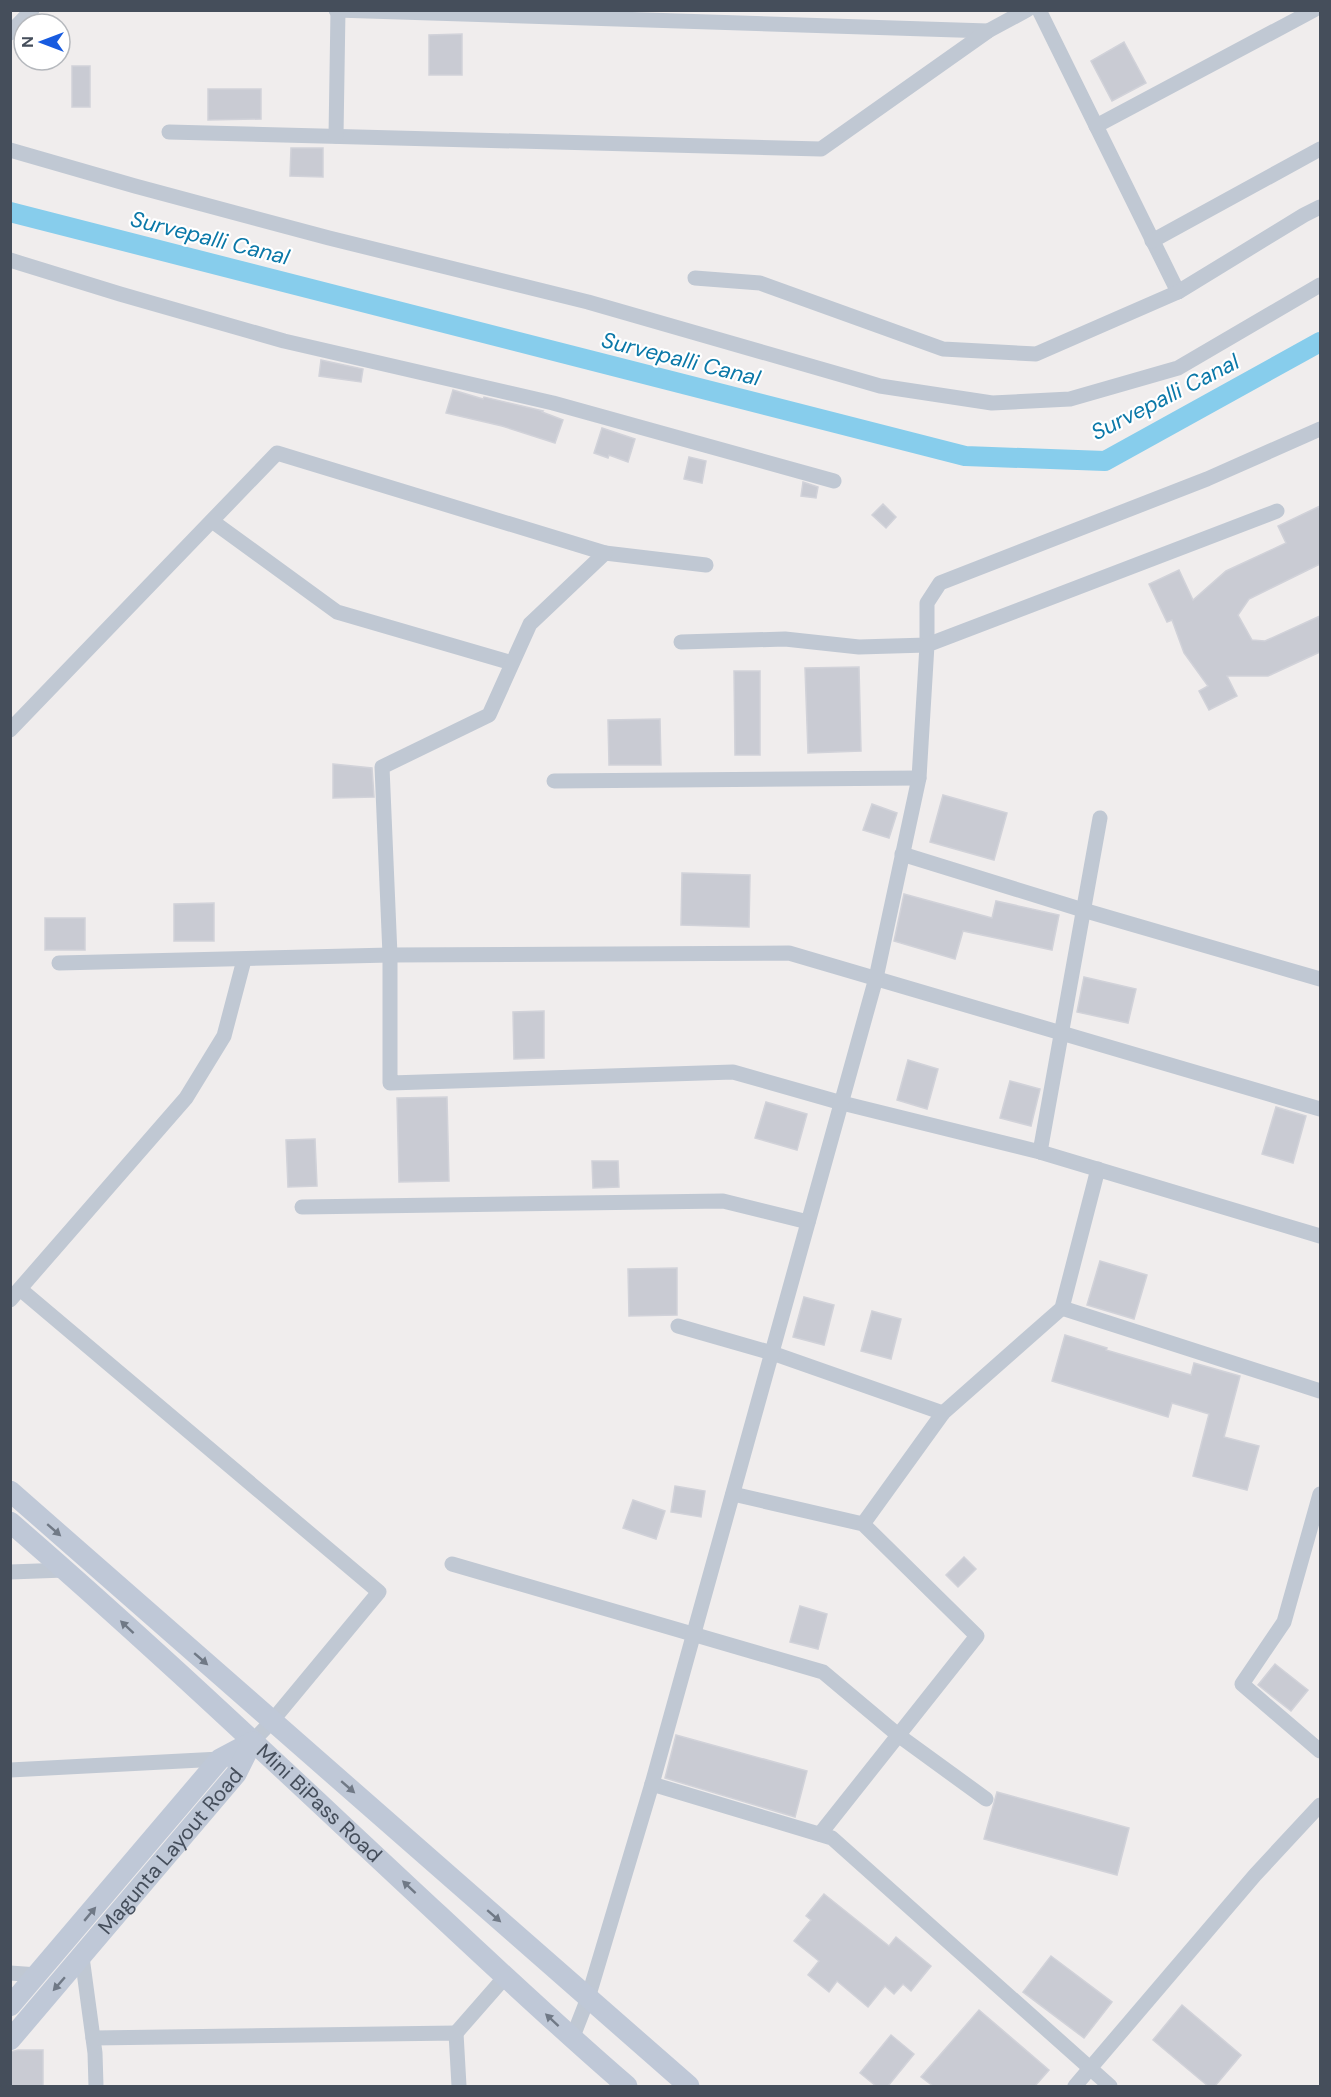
<svg xmlns="http://www.w3.org/2000/svg" width="1331" height="2097" font-family="'DM Sans',sans-serif">
<style>
.lines{fill:none;stroke-linecap:round;stroke-linejoin:round}
.canal{stroke:#87cdec;stroke-width:20}
.building{fill:#c9cbd3;stroke:#d1d2d9;stroke-width:1.5}
.street{stroke:#c0c8d3;stroke-width:15}
.secondary{stroke:#bfc8d7;stroke-width:21}
.oneway{fill:#707986}
.labels{text-anchor:middle;dominant-baseline:central;stroke-width:4.5;stroke-linejoin:round;paint-order:stroke}
.street-label{font-size:21px;fill:#454e5b;stroke:#fff}
.water-label{font-size:22px;font-style:italic;fill:#0b78a8;stroke:#fff}
</style>
<rect width="100%" height="100%" fill="#f0eded"/>
<g class="lines">
<polyline class="canal" points="10,212 965,456 1105,461 1320,342"/>
</g>
<g class="building">
<polygon points="462,34 462,75 429,75 429,35"/>
<polygon points="1124,42 1146,83 1112,101 1091,61"/>
<rect x="72" y="66" width="18" height="41"/>
<polygon points="208,89 261,89 261,119 208,120"/>
<polygon points="291,148 323,148 323,177 290,176"/>
<polygon points="321,360 363,369 361,382 319,376"/>
<polygon points="453,390 483,399 484,397 543,411 542,412 563,420 555,443 502,426 446,413"/>
<polygon points="602,428 635,439 628,462 609,455 608,458 594,453"/>
<polygon points="689,457 706,461 702,483 684,479"/>
<polygon points="803,482 818,487 816,498 801,496"/>
<polygon points="883,504 896,517 886,528 872,515"/>
<polygon points="1320,506 1320,564 1249,599 1238,615 1252,640 1265,641 1320,616 1320,652 1268,676 1227,676 1237,696 1209,710 1199,691 1208,686 1184,653 1172,620 1167,622 1149,584 1179,570 1193,600 1226,571 1286,543 1278,526"/>
<polygon points="859,667 861,751 808,753 805,668"/>
<polygon points="734,671 760,671 760,755 735,755"/>
<polygon points="660,719 661,765 609,765 608,720"/>
<polygon points="333,764 372,768 374,797 333,798"/>
<polygon points="943,795 1007,813 994,860 930,842"/>
<polygon points="872,804 897,813 889,838 863,830"/>
<polygon points="682,873 750,875 749,927 681,925"/>
<polygon points="904,894 992,918 996,901 1059,915 1052,950 963,931 955,959 894,941"/>
<polygon points="214,903 214,941 174,941 174,904"/>
<rect x="45" y="918" width="40" height="32"/>
<polygon points="1084,977 1136,989 1128,1023 1077,1012"/>
<polygon points="544,1011 544,1058 514,1059 513,1012"/>
<polygon points="908,1060 938,1069 927,1109 897,1100"/>
<polygon points="1010,1081 1040,1089 1031,1126 1000,1118"/>
<polygon points="447,1097 449,1181 399,1182 397,1098"/>
<polygon points="766,1102 807,1114 797,1150 755,1138"/>
<polygon points="1276,1107 1306,1116 1293,1163 1262,1154"/>
<polygon points="315,1139 317,1186 288,1187 286,1140"/>
<polygon points="592,1161 618,1161 619,1187 593,1188"/>
<polygon points="1100,1261 1147,1275 1134,1319 1087,1305"/>
<polygon points="677,1268 677,1315 629,1316 628,1269"/>
<polygon points="804,1297 834,1305 824,1345 793,1337"/>
<polygon points="872,1311 901,1319 891,1359 861,1351"/>
<polygon points="1065,1335 1107,1348 1106,1350 1191,1375 1194,1363 1240,1376 1224,1437 1259,1446 1247,1490 1193,1476 1209,1414 1172,1403 1168,1417 1052,1381"/>
<polygon points="675,1486 705,1491 701,1517 671,1512"/>
<polygon points="633,1500 665,1511 656,1539 623,1528"/>
<polygon points="964,1557 976,1569 958,1587 946,1575"/>
<polygon points="800,1606 827,1614 818,1649 790,1642"/>
<polygon points="1275,1664 1308,1690 1291,1711 1258,1685"/>
<polygon points="676,1735 807,1771 795,1817 665,1778"/>
<polygon points="997,1792 1129,1828 1117,1875 984,1839"/>
<polygon points="824,1894 889,1946 896,1937 931,1966 911,1991 903,1984 894,1994 885,1986 868,2007 837,1981 829,1992 808,1975 819,1961 794,1941 811,1920 806,1916"/>
<polygon points="1051,1956 1112,2002 1084,2038 1023,1992"/>
<polygon points="1182,2005 1241,2055 1215,2086 1208,2086 1153,2040"/>
<polygon points="979,2010 1049,2070 1035,2086 933,2086 921,2077"/>
<polygon points="891,2035 914,2054 888,2086 876,2086 860,2073"/>
<polygon points="18,2050 43,2050 43,2086 11,2086 10,2052"/>
</g>
<g class="lines">
<g class="street">
<polyline points="336,10 988,31"/>
<polyline points="1039,10 1178,292"/>
<polyline points="10,33 32,10"/>
<polyline points="1096,126 1314,10"/>
<polyline points="169,132 821,149 988,31 1027,10"/>
<polyline points="336,136 338,10"/>
<polyline points="10,150 135,186 329,238 588,302 880,386 992,403 1070,399 1178,368 1320,285"/>
<polyline points="1152,241 1320,149"/>
<polyline points="10,260 120,294 284,341 553,403 834,481"/>
<polyline points="695,278 760,283 943,349 1036,354 1178,292 1304,215 1320,207"/>
<polyline points="212,521 337,612 512,663"/>
<polyline points="706,565 605,553 530,624 489,715 382,767 390,955 390,1083 733,1072 842,1103 1040,1152 1320,1236"/>
<polyline points="681,642 785,639 859,647 927,645 927,603 940,583 1207,479 1320,429"/>
<polyline points="10,730 277,453 605,553"/>
<polyline points="554,781 919,778"/>
<polyline points="902,854 1083,910 1320,979"/>
<polyline points="59,963 390,955 789,953 1320,1109"/>
<polyline points="1040,1152 1100,818"/>
<polyline points="302,1207 723,1201 808,1222"/>
<polyline points="20,1289 379,1592 272,1721 252,1742"/>
<polyline points="10,1300 186,1098 224,1036 244,960"/>
<polyline points="1062,1308 1320,1391"/>
<polyline points="678,1326 772,1353 943,1413"/>
<polyline points="733,1494 863,1524 977,1636 820,1834"/>
<polyline points="1320,1494 1284,1622 1242,1684 1320,1751"/>
<polyline points="863,1524 943,1413 1062,1308 1098,1169"/>
<polyline points="452,1564 823,1672 898,1735 986,1799"/>
<polyline points="10,1572 65,1570"/>
<polyline points="10,1770 220,1759"/>
<polyline points="652,1784 832,1838 1110,2086"/>
<polyline points="82,1957 95,2053 96,2086"/>
<polyline points="10,1973 38,1975"/>
<polyline points="456,2033 505,1977"/>
<polyline points="93,2038 456,2033 459,2086"/>
<polyline points="572,2039 588,1998 652,1784 876,978 919,778 927,645 1277,511"/>
<polyline points="1075,2086 1255,1875 1320,1805"/>
</g>
<g class="secondary">
<polyline points="10,1491 689,2086"/>
<path id="s1" d="M10 1522C157 1649 297 1783 439 1915 501 1973 563 2031 627 2086"/>
<polyline points="10,2006 220,1759 252,1742"/>
<path id="s2" d="M10 2040 236 1774 252 1742"/>
</g>
</g>
<defs><path id="oneway-solid" d="M-6-.8H1V-3.2L6.5 0L1 3.2V.8H-6Z" transform="scale(1.5)"/></defs>
<g class="oneway">
<use href="#oneway-solid" transform="translate(54 1530) rotate(41)"/>
<use href="#oneway-solid" transform="translate(127 1627) rotate(-137)"/>
<use href="#oneway-solid" transform="translate(201 1659) rotate(41)"/>
<use href="#oneway-solid" transform="translate(348 1787) rotate(41)"/>
<use href="#oneway-solid" transform="translate(409 1887) rotate(-137)"/>
<use href="#oneway-solid" transform="translate(90 1914) rotate(-50)"/>
<use href="#oneway-solid" transform="translate(494 1916) rotate(41)"/>
<use href="#oneway-solid" transform="translate(59 1984) rotate(131)"/>
<use href="#oneway-solid" transform="translate(552 2020) rotate(-137)"/>
</g>
<g class="labels">
<g class="street-label">
<text stroke="none"><textPath href="#s1" startOffset="418">Mini BiPass Road</textPath></text>
<text stroke="none"><textPath href="#s2" startOffset="248">Magunta Layout Road</textPath></text>
</g>
<g class="water-label">
<text transform="translate(210 238) rotate(14)">Survepalli Canal</text>
<text transform="translate(681 359) rotate(14)">Survepalli Canal</text>
<text transform="translate(1165 397) rotate(-27)">Survepalli Canal</text>
</g>
</g>
<rect width="1331" height="2097" fill="none" stroke="#454e5b" stroke-width="24"/>
<g transform="translate(42 42) rotate(270)"><circle r="28" fill="#ffffff" stroke="#b5b8bd" stroke-width="1.5"/>
<path d="M0-4.5L10 22L0 15L-10 22Z" fill="#175be0"/>
<text y="-9" font-size="16" font-weight="bold" text-anchor="middle" fill="#454e5b">N</text>
</g>
</svg>
